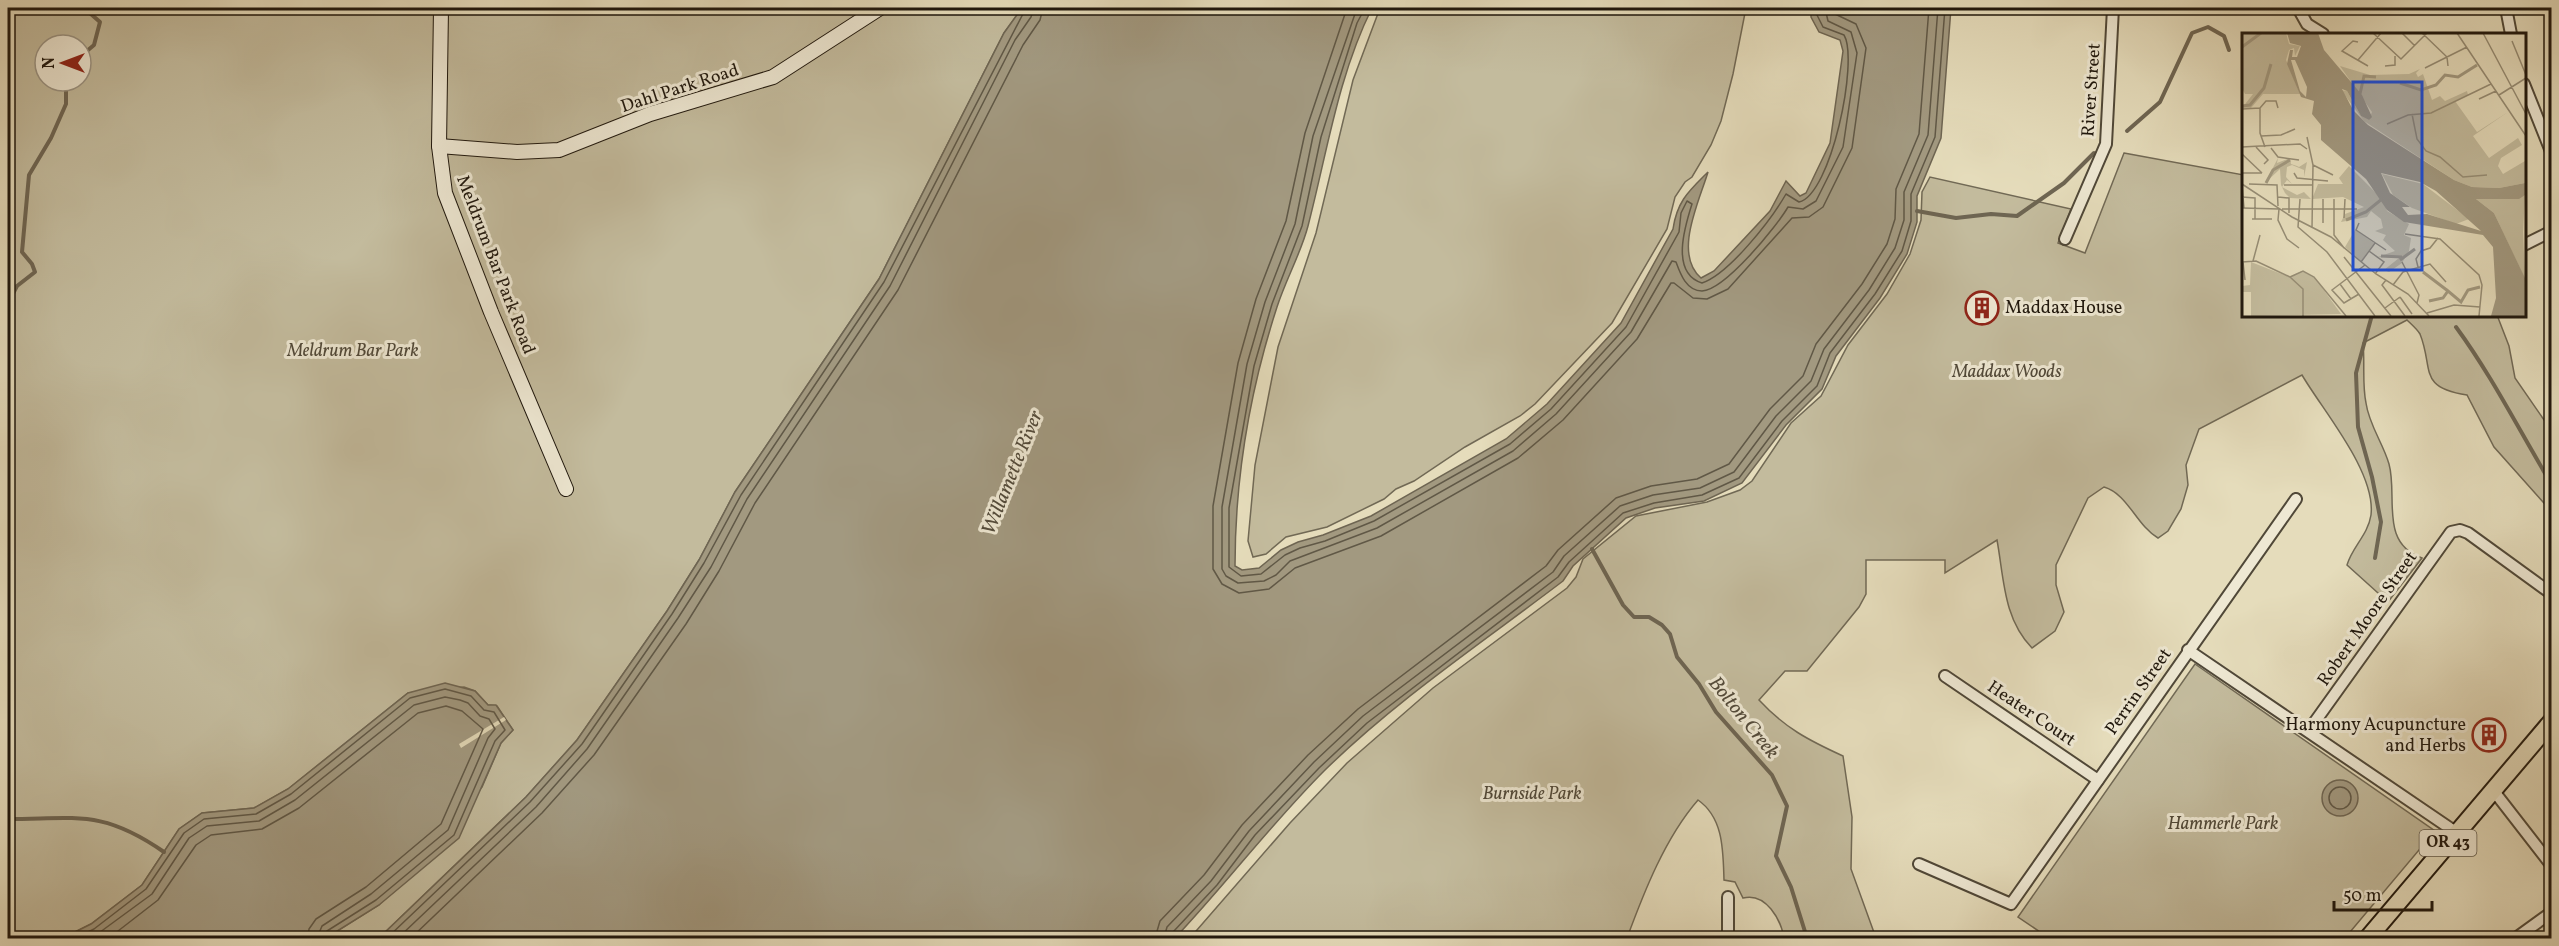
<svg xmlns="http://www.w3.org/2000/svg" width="2559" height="946" font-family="Vollkorn,serif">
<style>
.green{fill:#c3bb9d;stroke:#716955;stroke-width:1.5;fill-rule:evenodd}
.water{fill:#a29980;stroke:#6e6552;stroke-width:1.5}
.pier{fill:#e5dcbb}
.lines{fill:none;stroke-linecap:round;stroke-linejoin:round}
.shore{stroke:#605846;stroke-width:1.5}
.stream{stroke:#6e6552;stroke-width:4}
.street-casing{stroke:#504838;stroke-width:14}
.secondary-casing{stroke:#1f170d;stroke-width:16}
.primary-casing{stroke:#1f170d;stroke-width:20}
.street{stroke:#eee8d3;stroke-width:10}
.secondary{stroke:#eee8d3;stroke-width:14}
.primary{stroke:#e5dcbb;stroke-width:16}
.labels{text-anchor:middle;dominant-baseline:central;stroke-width:6;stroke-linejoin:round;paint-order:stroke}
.shield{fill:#eee8d3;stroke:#5d5648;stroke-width:1.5}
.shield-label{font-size:16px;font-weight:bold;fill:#1f170d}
.street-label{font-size:18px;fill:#1f170d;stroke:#eee8d3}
.poi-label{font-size:18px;fill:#1f170d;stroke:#eee8d3;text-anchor:start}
.park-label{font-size:18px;font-style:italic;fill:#504838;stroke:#eee8d3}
.water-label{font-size:20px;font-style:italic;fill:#534b3b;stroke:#eee8d3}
.inset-river{fill:none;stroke:#a29980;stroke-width:3}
.inset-road{fill:none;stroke:#968d75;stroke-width:1.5}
.view{fill:#1d4ed8;fill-opacity:0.15;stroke:#1d4ed8;stroke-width:3}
.inset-edge{fill:none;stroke:#1f170d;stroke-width:3}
</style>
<rect width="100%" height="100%" fill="#e5dcbb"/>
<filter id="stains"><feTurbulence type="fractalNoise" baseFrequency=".00333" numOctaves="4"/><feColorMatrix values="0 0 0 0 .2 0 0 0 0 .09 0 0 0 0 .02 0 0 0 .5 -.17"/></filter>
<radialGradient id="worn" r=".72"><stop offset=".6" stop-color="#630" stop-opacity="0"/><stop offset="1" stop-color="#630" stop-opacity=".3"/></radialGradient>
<g class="green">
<path d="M8 8H1022L1004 33 879 279 735 492 699 560 667 611 577 740 526 797 379 938H326L379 905 482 787 501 743 513 730 497 706 488 705 475 691 464 687 408 693 288 789 254 808 202 813 179 829 142 885 91 924 63 938H8ZM45 45H81V81H45Z"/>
<polygon points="1380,8 1746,8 1733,74 1721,121 1711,145 1692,177 1685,182 1675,197 1667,229 1612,323 1535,404 1520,416 1465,447 1414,481 1396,489 1384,499 1327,527 1286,537 1266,554 1253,557 1248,541 1255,465 1278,347 1316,233 1353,80"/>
<path d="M2124 153 2244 175V315H2497L2509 346 2515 378 2551 430V511L2494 447 2467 395C2417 387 2434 369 2420 334 2417 329 2411 324 2407 320L2363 343C2365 363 2362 384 2366 403 2369 425 2383 443 2389 464 2398 496 2379 543 2422 558L2388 602 2347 565C2352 547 2368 535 2371 515 2376 472 2323 411 2302 375L2199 429 2186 465 2188 485 2181 509 2168 531 2158 538C2136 525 2128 494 2104 487L2088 498 2056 565V585L2064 612 2055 631 2032 648C2003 618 2004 578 1997 540L1945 573V560H1866V594L1859 607 1807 671H1785L1759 700C1785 728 1808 740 1843 756L1852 817 1851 869 1876 938H1784C1781 920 1766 892 1743 898L1735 882 1724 880C1723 852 1724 818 1698 800 1665 838 1644 892 1627 938H1190L1290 823 1347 763 1433 688 1567 588 1576 577 1583 559 1636 516 1707 502 1740 490 1752 481 1791 423 1821 396 1848 345 1887 294 1910 254 1921 220 1922 192 1930 177 2071 209 2058 243 2085 253Z"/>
<polygon points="2195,664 2435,831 2345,938 2049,938 2018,917"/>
</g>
<g class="water">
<path d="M1022 8H1372C1338 76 1327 153 1308 226 1301 253 1286 279 1277 307 1250 390 1235 479 1235 566L1242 570 1259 568 1281 550 1298 542 1323 535 1371 516 1506 439 1547 404 1621 323 1673 229C1677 201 1689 191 1708 172 1699 202 1673 254 1701 278L1714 271 1770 211 1786 181 1800 196 1806 193 1830 143 1843 51 1840 40 1819 32 1811 17V8H1951L1941 138 1917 196V222L1907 254 1880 298 1836 356 1822 389 1786 425 1742 483 1704 501 1655 508 1626 518 1573 566 1563 581C1483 642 1396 700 1324 771 1271 824 1226 884 1175 938H379L526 797 577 740 667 611 699 560 735 492 879 279 1004 33Z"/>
<polygon points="445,683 475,691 488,705 496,705 513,730 501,743 459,838 379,905 326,938 63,938 91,924 142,885 179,829 202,813 254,808 288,789 408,693"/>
<circle cx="2340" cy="798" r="18"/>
</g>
<polygon class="pier" points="504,717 506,720 461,748 459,744"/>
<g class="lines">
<g class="shore">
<polyline points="1347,8 1305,133 1286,221 1256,299 1238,363 1213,506 1213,569 1222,584 1239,593 1269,589 1295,568 1381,536 1518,458 1563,420 1637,339 1671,283 1674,283 1693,298 1707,299 1728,289 1792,218 1809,217 1823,207 1852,148 1866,48 1856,24 1835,14 1834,8"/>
<path d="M1357 8 1313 136 1295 224 1265 302 1247 364 1222 507V569L1226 576 1238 583 1264 581 1276 575 1290 561 1377 528 1513 451 1556 414 1631 332 1672 261 1676 262C1680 273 1686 291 1702 291 1725 290 1777 226 1788 207L1803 209 1816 201 1843 147 1857 53 1851 32 1828 21 1825 8"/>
<path d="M1365 8 1357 23 1321 137 1302 226 1272 304 1254 366 1229 508V567L1241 576 1261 574 1285 555 1300 548 1325 541 1374 521 1510 444 1551 409 1626 327 1679 232 1681 213 1687 201 1692 204C1685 226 1670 273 1702 283 1729 274 1771 220 1786 194L1799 202C1831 195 1859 60 1844 35L1823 27 1817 15V8"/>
<circle cx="2340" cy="798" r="11"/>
<polyline points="76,938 94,929 146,889 184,833 204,819 256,814 291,794 410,698 445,689 471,696 484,710 494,712 505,730 495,741 454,835 376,900 327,931 325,938"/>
<polyline points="92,938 152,894 189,838 207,826 259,821 295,800 414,705 445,697 460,700 468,703 480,716 489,719 495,729 488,738 448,830 371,894 322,926 317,938"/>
<polyline points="109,938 158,900 196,845 211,835 262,829 299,808 418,713 446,706 462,711 483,729 441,824 366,887 316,919 309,929 308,938"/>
<polyline points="387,938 530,802 582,744 672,614 704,563 741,495 884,282 1026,8"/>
<polyline points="398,938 536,807 587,749 678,618 711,567 747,499 890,286 1015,40 1031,17 1034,8"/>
<polyline points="411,938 542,813 594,755 686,624 719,571 755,503 898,290 1023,45 1040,20 1043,8"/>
<polyline points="1155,938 1160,921 1204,875 1242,825 1308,755 1358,709 1546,566 1558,550 1616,498 1651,486 1697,479 1729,464 1770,409 1803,376 1816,344 1862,284 1887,244 1895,219 1896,189 1919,134 1929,8"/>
<polyline points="1164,938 1167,927 1211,881 1249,831 1314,762 1363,716 1553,572 1564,556 1620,506 1653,495 1700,488 1734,472 1776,416 1811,381 1824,349 1869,290 1895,248 1904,220 1904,192 1928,135 1938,8"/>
<polyline points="1171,938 1173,932 1217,885 1255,835 1319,768 1367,723 1558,577 1569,562 1623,513 1654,503 1702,495 1739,478 1782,421 1817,386 1830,353 1875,294 1902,251 1911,221 1911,194 1935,137 1945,8"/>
</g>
<g class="stream">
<polyline points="81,56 94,45 100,22 84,8"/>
<polyline points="2127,131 2160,102 2192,33 2208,27 2224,36 2229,50"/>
<polyline points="1917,211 1956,218 1991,214 2017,216 2064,183 2094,153"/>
<polyline points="8,303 17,286 35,272 32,264 22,252 29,175 51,138 66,104 66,81"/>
<polyline points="2372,315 2356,373 2358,427 2372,477 2381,522 2375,558"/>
<path d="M2456 327C2492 376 2520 432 2552 485"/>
<polyline points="1592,549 1623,605 1634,617 1649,617 1662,625 1670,634 1677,657 1699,684 1716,712 1772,775 1787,806 1776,856 1791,887 1807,938"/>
<path d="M8 819C77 819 102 809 164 852"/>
</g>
<defs>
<g id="street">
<polyline points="2298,8 2307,24 2323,34"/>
<polyline points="2506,8 2511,34"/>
<polyline points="2524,84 2552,154"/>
<polyline points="2065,239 2106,144 2113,8"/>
<polyline points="2524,245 2552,231"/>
<polyline points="2188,650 2457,833"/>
<polyline points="1945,676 2098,780"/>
<polyline points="2309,730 2451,532 2460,530 2468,533 2552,594"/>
<polyline points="2493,790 2552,866"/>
<polyline points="1919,864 2011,904 2296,499"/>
<polyline points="1728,938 1728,897"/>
<polyline points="2516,938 2552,912"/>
</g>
<g id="secondary">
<polyline points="441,8 439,146 445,193 491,312 566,489"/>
<polyline points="439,146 517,152 559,150 650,114 773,77 880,8"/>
</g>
<polyline id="primary" points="2368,938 2552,721"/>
</defs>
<use href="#street" class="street-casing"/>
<use href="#secondary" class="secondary-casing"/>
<use href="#primary" class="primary-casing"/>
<use href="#street" class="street"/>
<use href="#secondary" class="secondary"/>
<use href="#primary" class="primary"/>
</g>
<defs>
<symbol id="building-ring" viewBox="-11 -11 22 22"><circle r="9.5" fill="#eee8d3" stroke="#8f2418" stroke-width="1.5"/><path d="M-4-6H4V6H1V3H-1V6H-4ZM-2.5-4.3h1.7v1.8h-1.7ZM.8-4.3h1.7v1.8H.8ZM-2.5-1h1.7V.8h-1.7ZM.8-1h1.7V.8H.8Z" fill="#8f2418"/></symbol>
</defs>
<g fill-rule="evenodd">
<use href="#building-ring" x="1963" y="289" width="38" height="38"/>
<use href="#building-ring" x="2470" y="716" width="38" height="38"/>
</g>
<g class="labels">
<rect class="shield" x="2419.5" y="830" width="57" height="26" rx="4.5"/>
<g class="shield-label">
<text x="2448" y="843">OR 43</text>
</g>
<g class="street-label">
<text transform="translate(680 89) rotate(-18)">Dahl Park Road</text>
<text transform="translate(2092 90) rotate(-86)">River Street</text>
<text transform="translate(495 265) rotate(69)">Meldrum Bar Park Road</text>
<text transform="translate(2368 619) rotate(-55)">Robert Moore Street</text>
<text transform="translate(2139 692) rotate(-55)">Perrin Street</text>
<text transform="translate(2031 714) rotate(34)">Heater Court</text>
</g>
<g class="poi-label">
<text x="2005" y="308">Maddax House</text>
<text x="2466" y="725" text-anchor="end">Harmony Acupuncture<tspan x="2466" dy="21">and Herbs</tspan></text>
</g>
<g class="park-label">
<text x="353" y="351">Meldrum Bar Park</text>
<text x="2007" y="372">Maddax Woods</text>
<text x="1532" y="794">Burnside Park</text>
<text x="2223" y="824">Hammerle Park</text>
</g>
<g class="water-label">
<text transform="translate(1013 473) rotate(-68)">Willamette River</text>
<text transform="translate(1743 718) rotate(51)">Bolton Creek</text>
</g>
</g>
<g transform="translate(2242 33)">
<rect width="284" height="284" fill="#e5dcbb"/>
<path d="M0 0H44L47 11 58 13 53 23 52 15 47 17 44 27 58 61H21L9 75H0L11 61H3L0 55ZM98 33 128 42 167 41 178 36 174 40 176 44 181 41 190 67 198 63 203 68 225 58 226 62 213 68 235 99 266 79 231 103 247 125 276 105 280 112 259 125 256 133 261 141 283 128V150L257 155 230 154 212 147 122 88 99 57 105 58 119 83 127 87 130 79ZM36 125 35 130 48 125 49 131 55 133 57 134 65 129 62 144V137L50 132 45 134 44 144 50 151 45 147 40 154 55 162 62 159 69 166 48 165 43 160 39 152 38 136 23 150ZM107 133 142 168 145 178 167 191 162 202 169 205 167 218 160 230 147 239 142 237 157 225 136 224 153 218 141 207 144 202 133 198 141 195 139 186 129 178 125 184 99 189 103 181 122 174 101 164 70 166 76 151H101L97 145ZM140 141 181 151 227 186 214 191 170 175 151 162ZM283 162 281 199 283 246 252 180 234 166ZM113 197 132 210 119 228 103 214ZM9 229 47 244 60 238 74 246 99 281 9 283V259H0V253L8 252Z" fill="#c3bb9d"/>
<path d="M45 0H76L82 17 120 62 130 84 127 87 119 83 105 58 100 56 111 77 126 92 212 147 230 154 257 155 283 150V162L277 166H234L252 180 283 245V283H249L254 265 251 214 241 202 162 189 145 177 124 146 79 107V92L70 81 72 68 59 64 45 31 48 17H51L50 24H55L59 13 48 10ZM49 27H53L65 54 64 64 58 58ZM139 140 178 149 194 158 239 198 185 181 166 182 160 174H168L148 160Z" fill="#a29980" fill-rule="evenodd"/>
<path class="inset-river" d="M0 14 19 0M158 50 179 57 194 52 203 42 216 44 235 32M118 61 122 43 134 44M0 73 8 72 22 55 29 31M24 150 31 137 48 127M104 187 124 179 140 166M139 223 160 224M158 227 173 216M181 239 206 258M187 268 201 265 206 258 219 269 226 257 238 254"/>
<path class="inset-road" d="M131 0 159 26 185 0M160 0 173 13M180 0 205 24 206 33M215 0 284 103M241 0 284 81M270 8 284 42M116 9 111 8 100 18 126 33M116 27 139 0M143 33 153 32V23M183 35 225 14M257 62 284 45M237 66 254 58M18 75V100L23 114M18 75 24 68H34L36 75M0 76 18 75M170 81 175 106 184 118 198 124 221 144 245 142M145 91 166 82 189 80 249 51M19 103 39 102 53 96M65 104 71 132 70 195M0 114 58 111 65 116M14 114 26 127 22 131M29 115 36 124 57 127M0 121 20 140M71 132 91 142M0 140H20M52 140 55 145 86 148M0 151 50 184 89 204 134 241 166 261 187 283M7 151 35 152 36 173M42 152H70M0 153 2 175M0 164 13 165V186M36 164 47 165V180M58 166 56 194 85 219 133 283M92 166V202L102 215M0 175 37 176 36 187 45 206 57 215M40 176H115M102 185 103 166M10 186H30M81 190V166M117 190 114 197 144 217M0 197V222M163 201 198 206 237 242 240 252 237 283M127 218 142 229 133 241M102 224 149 283M11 228 18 202M0 229 14 228 48 244M1 229 3 247M119 229 133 210M160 229 177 262 175 270M176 234 174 226 179 218 188 215 196 205M48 244 61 238 72 244 104 283M48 244 61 256V283M144 247 140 252 163 283M98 251 109 266M151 252 161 239 188 231 204 249M117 261 102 270 90 257 123 232M158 264 170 281M143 275 158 264M185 280 212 272 238 274"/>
<path class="view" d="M111 49H180V237H111Z"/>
<rect width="284" height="284" class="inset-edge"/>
</g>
<rect width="2559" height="946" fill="none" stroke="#e5dcbb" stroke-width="30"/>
<rect x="9" y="9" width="2541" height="928" fill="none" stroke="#1f170d" stroke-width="3"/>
<rect x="15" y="15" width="2529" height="916" fill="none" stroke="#1f170d" stroke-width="1.5"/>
<g transform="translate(63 63) rotate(270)"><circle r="28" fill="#eee8d3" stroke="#9b9484" stroke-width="1.5"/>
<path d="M0-4.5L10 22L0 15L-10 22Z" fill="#8f2418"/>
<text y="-9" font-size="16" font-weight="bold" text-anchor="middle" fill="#1f170d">N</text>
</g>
<path d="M2334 901v9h98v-9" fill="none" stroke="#1f170d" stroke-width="3"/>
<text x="2343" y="901" font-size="18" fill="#1f170d" stroke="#eee8d3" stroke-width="4.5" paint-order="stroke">50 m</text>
<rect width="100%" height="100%" filter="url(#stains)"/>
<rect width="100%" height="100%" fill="url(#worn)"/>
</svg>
